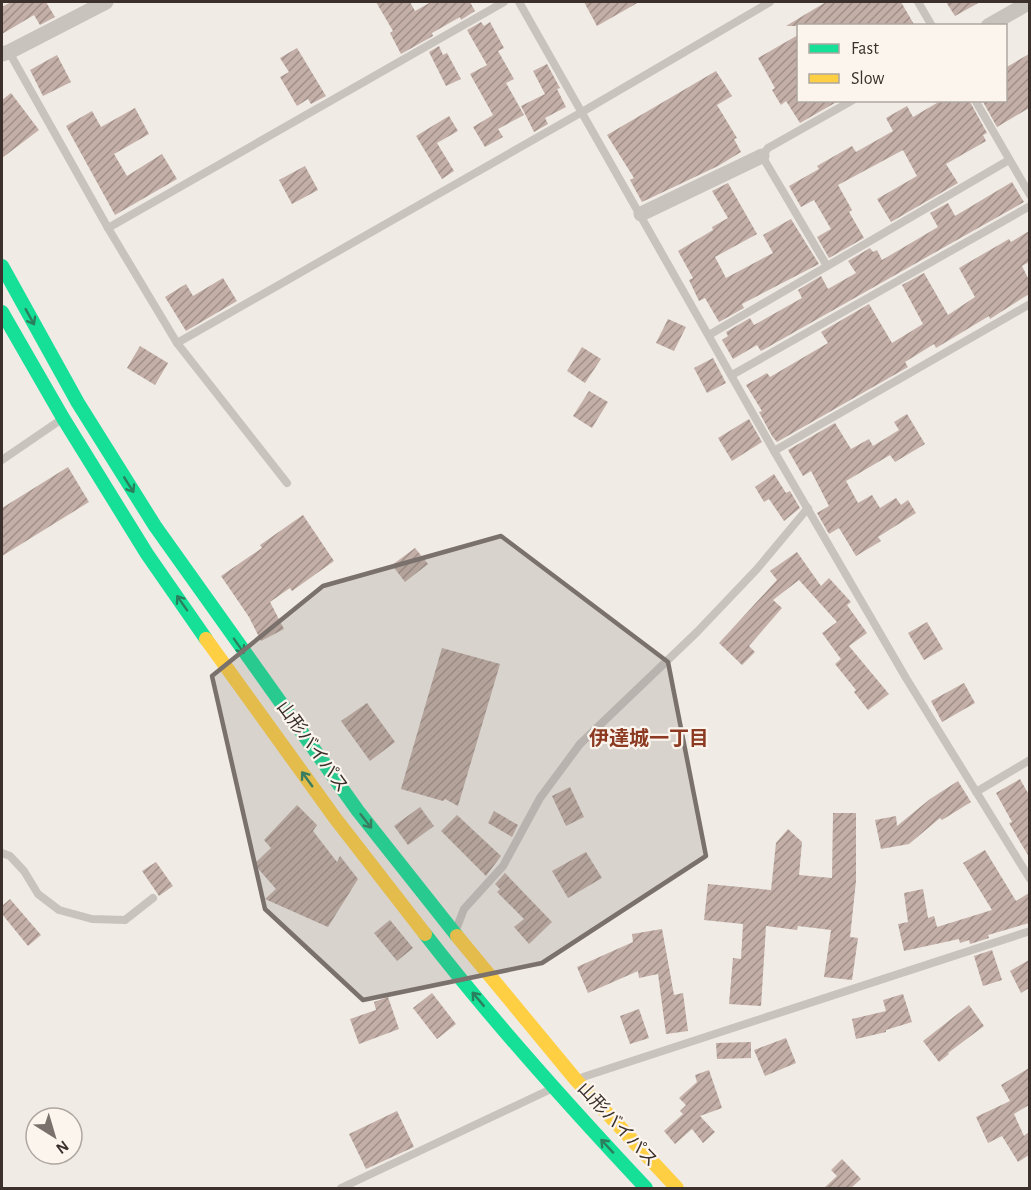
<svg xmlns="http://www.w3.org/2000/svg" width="1031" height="1190" font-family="'Alegreya Sans','Noto Sans JP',sans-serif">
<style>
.building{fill:url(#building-hatch)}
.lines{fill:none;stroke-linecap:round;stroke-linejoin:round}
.lane{stroke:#c9c3be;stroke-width:8}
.street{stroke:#c9c3be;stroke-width:15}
.fast{stroke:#16e098;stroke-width:14}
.slow{stroke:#ffcf43;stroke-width:14}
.oneway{stroke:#2a7f5c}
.marked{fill:#7a716c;fill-opacity:0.2;stroke:#7a716c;stroke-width:4.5;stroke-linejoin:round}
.labels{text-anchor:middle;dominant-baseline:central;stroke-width:4.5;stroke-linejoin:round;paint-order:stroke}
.street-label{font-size:18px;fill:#3b302b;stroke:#fbf5ee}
.neighbourhood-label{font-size:20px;font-weight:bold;fill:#8c3b22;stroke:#fbf5ee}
</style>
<defs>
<pattern id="building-hatch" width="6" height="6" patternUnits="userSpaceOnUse" patternTransform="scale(1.5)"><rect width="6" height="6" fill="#c3afa7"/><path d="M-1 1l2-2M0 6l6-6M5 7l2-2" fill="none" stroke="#a08f88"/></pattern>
</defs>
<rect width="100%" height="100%" fill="#f0ebe5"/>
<g class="building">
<polygon points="11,2 46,2 55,17 40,25 34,15 2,34 2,7"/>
<polygon points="376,2 410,2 415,11 431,2 470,2 475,11 461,20 460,17 432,33 433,36 401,54 390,33 393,31"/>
<polygon points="584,2 639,2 597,26"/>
<polygon points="826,2 901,2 915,26 786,26"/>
<polygon points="946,2 980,2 955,16"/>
<polygon points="481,22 484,26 490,22 504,48 498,51 514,79 506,83 524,115 498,129 503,137 485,147 473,127 493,115 470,74 487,65 467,30"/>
<polygon points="798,35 798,100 840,100 800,123 786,101 781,105 772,90 775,88 758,58"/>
<polygon points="439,46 443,55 447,53 461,79 446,86 429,52"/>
<polygon points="297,48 326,96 311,104 308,99 297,106 280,77 289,72 280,58"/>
<polygon points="1029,54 1029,108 997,127 982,100 1005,100 1005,68"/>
<polygon points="57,55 71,82 43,96 30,70"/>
<polygon points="547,64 560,88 557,89 566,107 545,118 548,124 534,132 521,106 545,94 533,71"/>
<polygon points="716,71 732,96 717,105 737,138 734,139 741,152 718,166 642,202 630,180 634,178 607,135"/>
<polygon points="11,93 39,130 2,158 2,100"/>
<polygon points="942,100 969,100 987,133 983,135 986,141 946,164 958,183 891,222 877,199 917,176 903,150 838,185 852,210 849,212 864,238 829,258 817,237 831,229 814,200 801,207 789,186 819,169 817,166 852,146 856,152 893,131 886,118 907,106 913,117"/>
<polygon points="135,108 149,134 114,154 127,176 162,154 177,179 115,215 66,126 92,111 101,127"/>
<polygon points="449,116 458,131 437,143 454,171 442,179 416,136"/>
<polygon points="305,166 318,190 292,204 279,180"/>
<polygon points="1012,182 1024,202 761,351 757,345 733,359 722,340 728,336 726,332 750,318 754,325 802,298 798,290 821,276 828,289 856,273 848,261 870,248 873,252 877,250 882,260 911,243 938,227 930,213 948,203 955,216"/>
<polygon points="728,183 757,234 715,257 726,278 773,253 763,235 791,219 819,264 742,304 744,308 719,322 705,298 699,301 689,280 693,278 678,251 713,230 712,227 728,218 712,191"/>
<polygon points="1029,231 1029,262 1022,266 1029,280 1029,294 990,319 989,316 936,348 934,344 905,362 908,367 777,442 772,436 759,412 762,411 746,385 767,373 770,377 828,343 821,332 869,304 892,343 923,324 902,285 924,273 948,315 975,297 959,268 1009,239 1011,242"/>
<polygon points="223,278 237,301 186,331 165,297 186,284 193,296"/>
<polygon points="668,319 686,327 674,351 656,343"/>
<polygon points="140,346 168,363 155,385 127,368"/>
<polygon points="582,347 601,359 585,383 567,371"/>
<polygon points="713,358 726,383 707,393 694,368"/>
<polygon points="589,391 608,402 592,428 573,416"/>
<polygon points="907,414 925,444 895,462 890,455 846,481 858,503 872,495 880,508 896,498 901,505 908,500 916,513 878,537 881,541 856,556 839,528 829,534 817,513 829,506 811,471 803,476 788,450 835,423 851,449 869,439 873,446 899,430 894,422"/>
<polygon points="749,419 762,442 732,461 718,438"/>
<polygon points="68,467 89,502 2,556 2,508"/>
<polygon points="774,474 786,493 790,491 800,508 784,521 769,499 764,502 755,487"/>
<polygon points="303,515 334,561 292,591 290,588 270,602 284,629 261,641 249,617 221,576 262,548 260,545"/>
<polygon points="415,548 428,564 405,582 392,565"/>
<polygon points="797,552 821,586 829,578 851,602 847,605 867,633 849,646 889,694 868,710 854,692 856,690 835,664 841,659 822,633 837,622 799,580 773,600 782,608 749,646 755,652 742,665 719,643 777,580 770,571"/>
<polygon points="927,622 943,649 924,660 908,633"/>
<polygon points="442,648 500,664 458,806 445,799 443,801 401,789"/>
<polygon points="964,683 975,703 942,722 931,701"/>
<polygon points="367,703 395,742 370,761 341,721"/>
<polygon points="1020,779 1029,795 1029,857 1009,823 1012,822 996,793"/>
<polygon points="958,781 971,802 942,820 940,818 909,844 881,849 875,820 896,816 897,826 930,799"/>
<polygon points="570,787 584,817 566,826 552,796"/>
<polygon points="297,805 317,825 313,831 337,862 340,856 358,879 328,927 265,899 276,889 254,864 271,848 264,840"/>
<polygon points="420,807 434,826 408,845 394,826"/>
<polygon points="494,811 518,825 512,837 488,823"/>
<polygon points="833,813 856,813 856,881 850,937 858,938 852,980 824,977 831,930 798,926 797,930 766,926 761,1006 729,1004 733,958 741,959 743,924 704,920 708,884 771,890 776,843 788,829 802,842 799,875 832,878"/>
<polygon points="457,815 501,856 486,876 441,831"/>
<polygon points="985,850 1016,901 1029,893 1029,923 988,935 989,938 970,944 969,940 960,943 959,939 904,951 898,924 908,922 904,893 923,889 928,918 934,916 937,927 992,910 963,863"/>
<polygon points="586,852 602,878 568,898 552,871"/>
<polygon points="156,862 173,886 159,896 142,871"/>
<polygon points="505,873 552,922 529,944 514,927 524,919 497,892 500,889 495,884"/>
<polygon points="10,899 41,935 28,946 2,914 2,906"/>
<polygon points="390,920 413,948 397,961 374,933"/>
<polygon points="662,929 674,995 683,993 688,1031 666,1034 658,974 639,978 638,971 588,993 577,967 633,942 632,934"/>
<polygon points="992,950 1002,980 983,986 974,956"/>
<polygon points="1029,960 1029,988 1021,993 1010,971"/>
<polygon points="432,993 456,1024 437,1039 413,1008"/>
<polygon points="903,994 912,1022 886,1030 886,1032 856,1039 852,1019 886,1011 883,1000"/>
<polygon points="388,997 399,1029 359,1044 350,1019 376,1010 374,1002"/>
<polygon points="969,1005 984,1026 948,1053 949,1054 939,1062 923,1041"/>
<polygon points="639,1009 649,1038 630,1044 620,1016"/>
<polygon points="786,1038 796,1063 765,1076 754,1050"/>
<polygon points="751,1042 751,1058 717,1059 716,1043"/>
<polygon points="1029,1068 1029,1105 1014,1114 1024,1136 1029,1132 1029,1155 1018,1162 1002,1136 988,1143 976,1117 1010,1101 1001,1085"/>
<polygon points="709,1070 722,1108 700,1116 715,1132 703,1143 692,1129 675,1144 664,1131 683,1114 680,1111 686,1105 679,1098 697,1082 695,1075"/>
<polygon points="397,1111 414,1147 366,1169 349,1134"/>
<polygon points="842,1159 861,1179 851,1188 824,1188 837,1176 831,1170"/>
</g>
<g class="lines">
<g class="lane">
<polyline points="519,2 774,451 906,678 1030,879"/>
<polyline points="918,2 932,26"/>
<polyline points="9,52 108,228 177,343 287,483"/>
<polyline points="975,100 1030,195"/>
<polyline points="108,228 504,2"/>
<polyline points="827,266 762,156 768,148 853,100"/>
<polyline points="709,335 1009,160"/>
<polyline points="177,343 582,112 770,2"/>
<polyline points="732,375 1030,206"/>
<polyline points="774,451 1030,304"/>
<polyline points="2,460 59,421"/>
<polyline points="976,792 1030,760"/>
<polyline points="2,853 10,856 24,871 38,894 59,910 92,919 125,920 153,898"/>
<polyline points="457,927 464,909 503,866 540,798 580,744 697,632 757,569 808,508"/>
<polyline points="583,1077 1030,931"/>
<polyline points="341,1188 549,1090"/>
</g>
<g class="street">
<polyline points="988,26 1030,2"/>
<polyline points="2,54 9,52 106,2"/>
<polyline points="641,214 762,156"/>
</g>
<g class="fast">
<polyline points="2,266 78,403 155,526 358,811 457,936"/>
<polyline points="2,312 63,418 147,554 206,639"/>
<path d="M425 934C494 1023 569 1106 646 1188"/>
</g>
<g class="slow">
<polyline points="206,639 335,818 425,934"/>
<polyline points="457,936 576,1080 677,1188"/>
</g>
</g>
<defs><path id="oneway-shaft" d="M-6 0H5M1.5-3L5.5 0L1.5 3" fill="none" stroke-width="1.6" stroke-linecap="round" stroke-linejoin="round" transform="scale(1.5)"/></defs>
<g class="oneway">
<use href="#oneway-shaft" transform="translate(30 317) rotate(61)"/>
<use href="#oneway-shaft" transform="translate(129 485) rotate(58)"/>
<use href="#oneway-shaft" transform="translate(182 603) rotate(-125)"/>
<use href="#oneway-shaft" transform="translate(239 646) rotate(55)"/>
<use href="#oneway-shaft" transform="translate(307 779) rotate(-126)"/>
<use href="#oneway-shaft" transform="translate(366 821) rotate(52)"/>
<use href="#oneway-shaft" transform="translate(478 999) rotate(-130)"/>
<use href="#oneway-shaft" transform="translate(607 1146) rotate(-133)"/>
</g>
<path class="marked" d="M501 536 668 662 706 856 542 963 363 1000 265 909 212 676 323 586Z"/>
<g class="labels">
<g class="street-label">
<text transform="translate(312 747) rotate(54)">山形バイパス</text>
<text transform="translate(617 1125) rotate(47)">山形バイパス</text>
</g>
<g class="neighbourhood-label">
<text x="649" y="739">伊達城一丁目</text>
</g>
</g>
<rect width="1031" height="1190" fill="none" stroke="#3b302b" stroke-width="6"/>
<rect x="797" y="24" width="210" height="78" fill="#fbf5ee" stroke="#aea6a0" stroke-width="1.5"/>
<rect x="809" y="44" width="30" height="9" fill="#16e098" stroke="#aea6a0" stroke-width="1.5"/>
<text x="851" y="54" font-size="18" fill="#3b302b">Fast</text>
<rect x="809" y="74" width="30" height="9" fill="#ffcf43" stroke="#aea6a0" stroke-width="1.5"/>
<text x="851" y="84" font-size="18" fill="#3b302b">Slow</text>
<g transform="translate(54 1136) rotate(143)"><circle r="28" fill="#fbf5ee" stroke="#aea6a0" stroke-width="1.5"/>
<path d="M0-4.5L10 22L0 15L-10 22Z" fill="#7a716c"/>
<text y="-9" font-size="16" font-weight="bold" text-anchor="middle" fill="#3b302b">N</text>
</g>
</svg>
